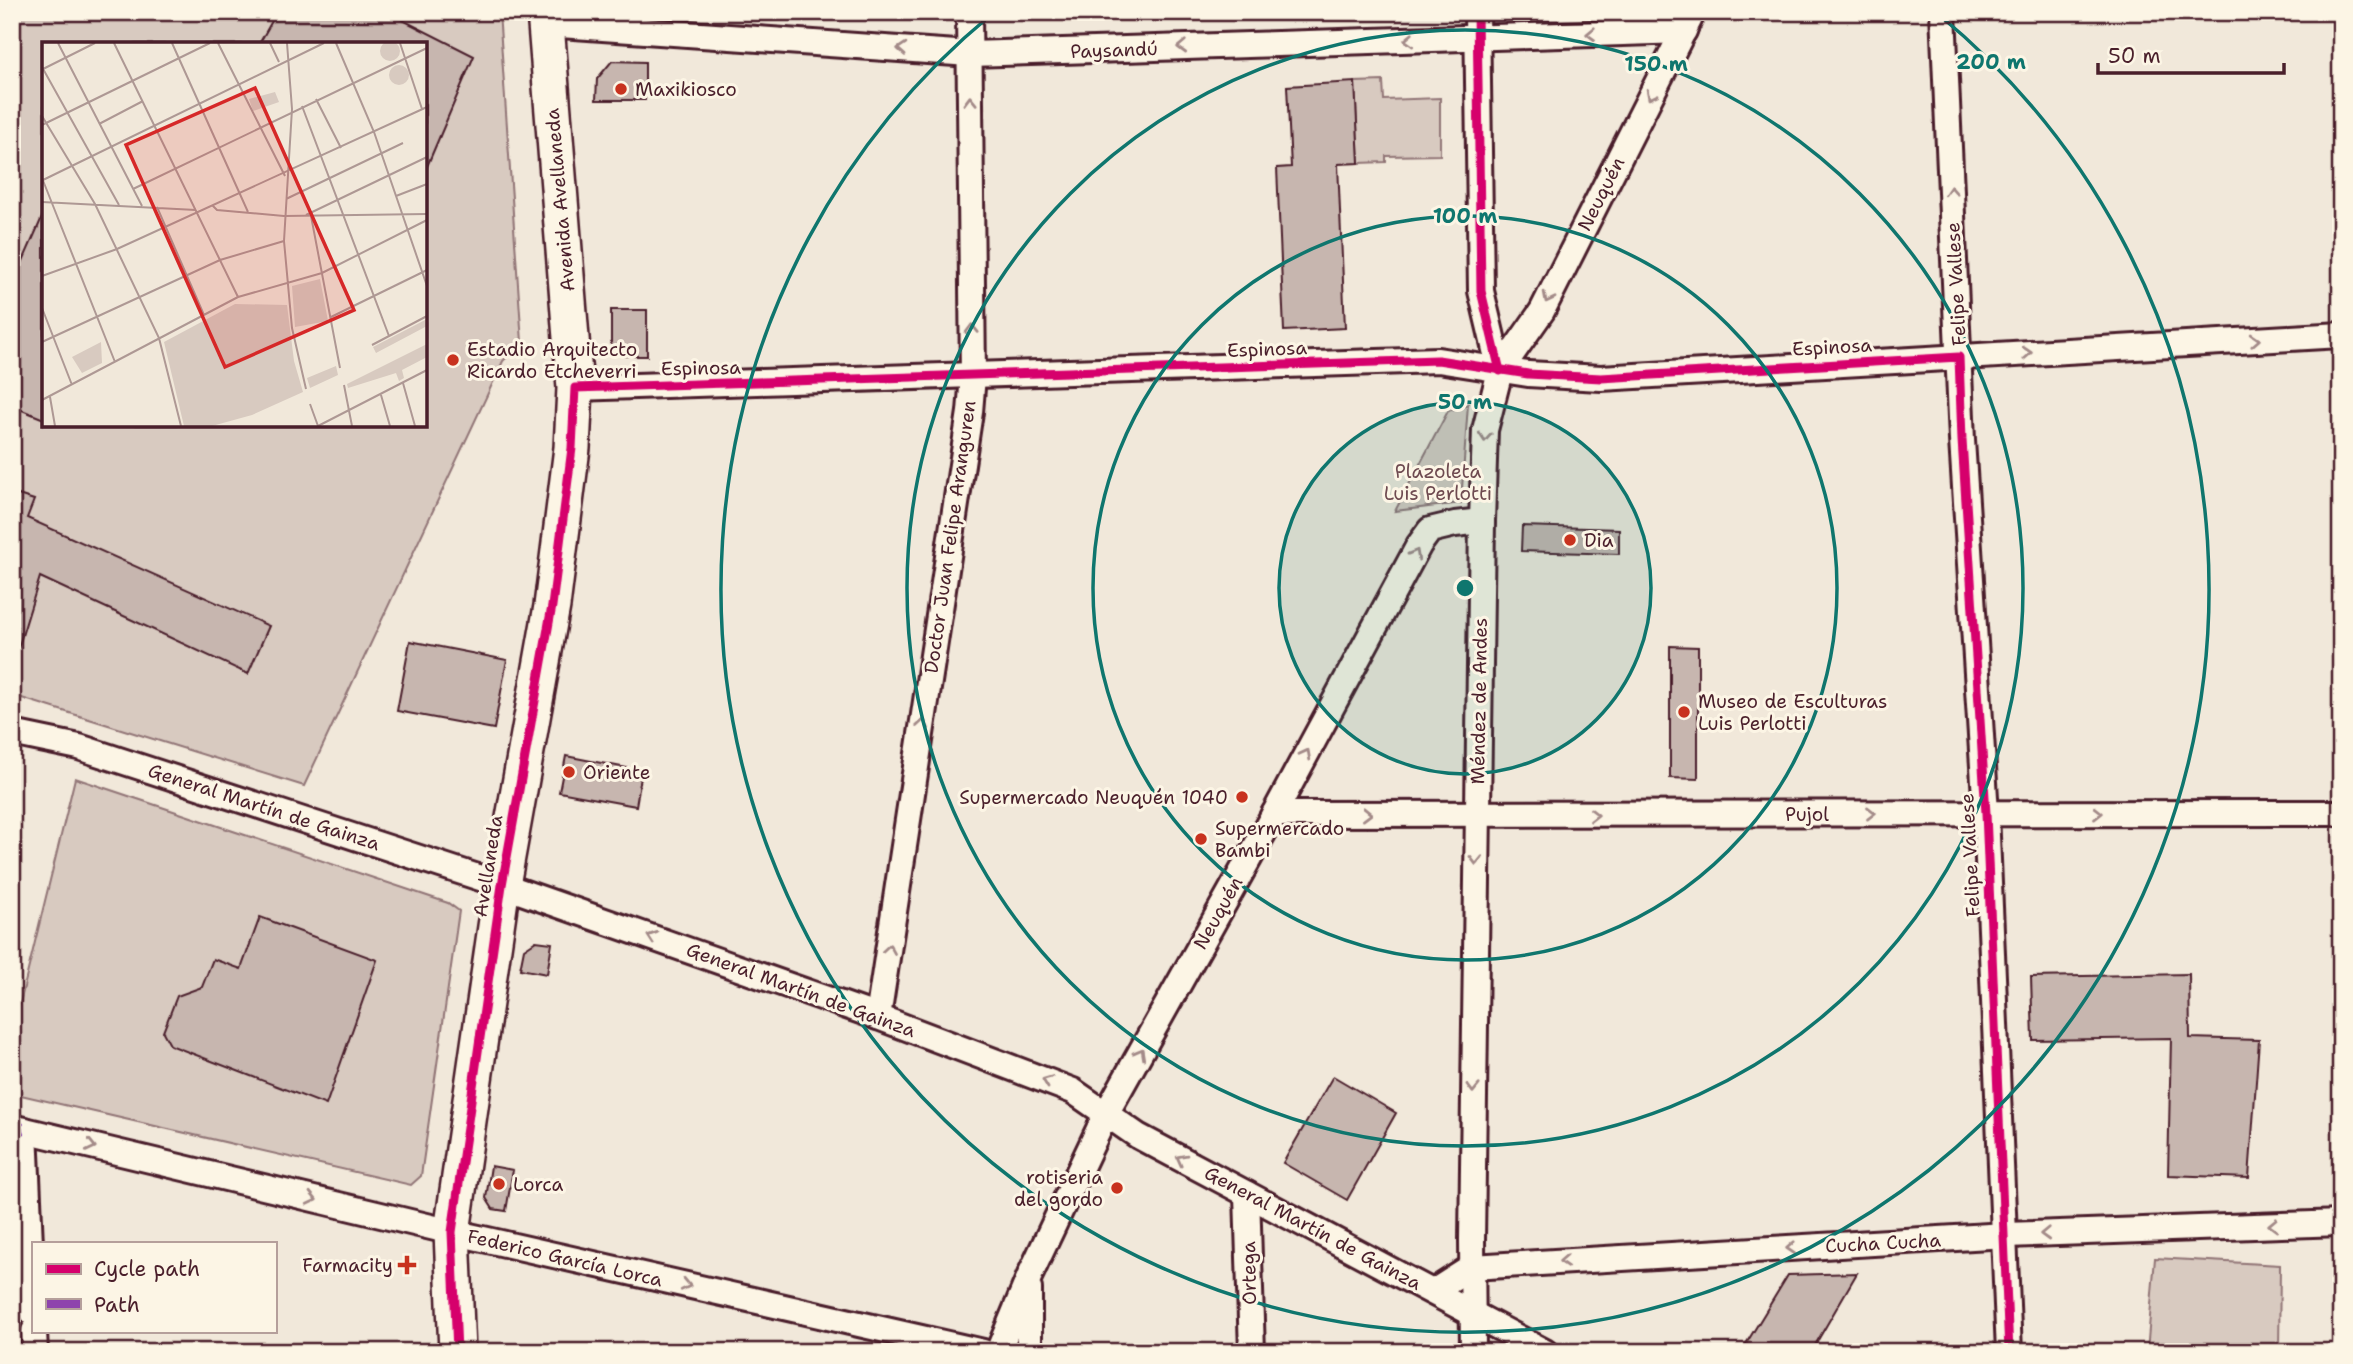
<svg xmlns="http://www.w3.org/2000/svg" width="2353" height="1364" font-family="'Shantell Sans',sans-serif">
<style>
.green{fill:#d8cac0;stroke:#917476;stroke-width:2;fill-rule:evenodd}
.building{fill:#c7b6af;stroke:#4a1f2b;stroke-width:2}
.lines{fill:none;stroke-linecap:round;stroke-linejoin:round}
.street-casing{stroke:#4a1f2b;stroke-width:30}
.secondary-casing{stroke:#4a1f2b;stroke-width:40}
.street{stroke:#fcf5e5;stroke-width:24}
.secondary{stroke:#fcf5e5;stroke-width:35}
.quiet{stroke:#8e44ad;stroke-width:7;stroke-dasharray:14 7;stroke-linecap:butt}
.cycleway-casing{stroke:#fcf5e5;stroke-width:13}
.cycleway{stroke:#d6006c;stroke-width:9}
.oneway{stroke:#a38a88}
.ring{fill:none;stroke:#0f766e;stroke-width:3.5}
.poi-dot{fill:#c8321e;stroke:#fcf5e5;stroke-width:2.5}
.labels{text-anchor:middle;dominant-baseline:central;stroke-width:6;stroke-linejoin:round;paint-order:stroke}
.street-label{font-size:19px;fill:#4a1f2b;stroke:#fcf5e5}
.poi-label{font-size:19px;fill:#4a1f2b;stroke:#fcf5e5;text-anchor:start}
.park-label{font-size:19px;fill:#6e4a50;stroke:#fcf5e5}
.inset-road{fill:none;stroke:#ae9894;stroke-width:2}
.view{fill:#d62828;fill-opacity:0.15;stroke:#d62828;stroke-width:3.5}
.inset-edge{fill:none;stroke:#4a1f2b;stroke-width:3.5}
.centre{fill:#0f766e;stroke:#fcf5e5;stroke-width:3.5}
.ring-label{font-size:21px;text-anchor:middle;font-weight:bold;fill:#0f766e;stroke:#fcf5e5;stroke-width:6;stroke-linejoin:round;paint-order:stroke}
</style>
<rect width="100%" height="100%" fill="#f1e8da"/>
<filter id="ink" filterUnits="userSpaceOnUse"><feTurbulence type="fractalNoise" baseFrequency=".0143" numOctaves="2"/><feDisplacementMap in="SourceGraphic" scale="14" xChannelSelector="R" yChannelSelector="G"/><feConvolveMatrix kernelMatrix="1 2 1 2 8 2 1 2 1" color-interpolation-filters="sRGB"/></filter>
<g filter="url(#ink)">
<g class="green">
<path d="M12 12H499L522 342 503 361 304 786 12 695ZM44 44H425V425H44Z"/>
<polygon points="1383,81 1384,100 1440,98 1440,155 1386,156 1386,162 1359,163 1355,82"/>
<polygon points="1468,404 1461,503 1395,511 1448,411"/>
<polygon points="75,778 448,903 459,911 421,1176 411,1185 12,1093 12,1036"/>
<polygon points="2155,1258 2280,1265 2279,1352 2147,1352"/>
</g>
<g class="building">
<polygon points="277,12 387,12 474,56 425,171 425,44 259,44"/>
<polygon points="612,61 645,62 645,100 596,100 597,79"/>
<polygon points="1355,82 1359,163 1338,164 1345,328 1284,331 1277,168 1291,167 1287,86"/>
<polygon points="44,213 44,419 12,406 12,286"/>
<polygon points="611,310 647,310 647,356 623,356 611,344"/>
<polygon points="12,493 34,500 27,518 269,626 248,674 40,577 17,652 12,652"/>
<polygon points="1522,526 1619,529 1619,554 1521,551"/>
<polygon points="410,641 507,660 494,729 397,711"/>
<polygon points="1670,646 1698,647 1698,779 1670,778"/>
<polygon points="566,756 642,771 636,806 559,792"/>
<polygon points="260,917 377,960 326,1105 170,1045 163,1032 177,996 202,987 213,959 241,969"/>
<polygon points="536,941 552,943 547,974 520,969 524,949"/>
<polygon points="2189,974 2190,1038 2259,1040 2249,1178 2168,1175 2171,1038 2033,1040 2031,977"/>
<polygon points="1333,1076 1396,1113 1347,1200 1283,1163"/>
<polygon points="491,1166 513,1170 506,1211 493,1209 486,1198"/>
<polygon points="1857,1273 1811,1352 1741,1352 1788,1275"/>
</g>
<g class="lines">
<defs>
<g id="street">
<polyline points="1943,12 1962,440 1986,813 2009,1352"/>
<polyline points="546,24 970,54 1684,31"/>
<polyline points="1500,371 1542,311 1693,12"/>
<polyline points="575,388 1438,360 1528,374 1601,378 2341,335"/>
<polyline points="12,733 79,747 502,885 878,1017 1073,1091 1138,1136 1545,1352"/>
<polyline points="1274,814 2341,813"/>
<polyline points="878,1017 970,412 973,376 969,12"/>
<polyline points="12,1127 452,1232 983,1352"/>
<polyline points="25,1130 33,1313"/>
<polyline points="1247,1194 1252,1352"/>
<polyline points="1029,1289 1029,1352"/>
<polyline points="1433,1292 1472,1267 2006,1235 2341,1223"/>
<polyline points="34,1331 35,1352"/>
<polyline points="998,1352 1030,1275 1107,1112 1274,814 1419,545 1430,530 1455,524 1482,521"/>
<polyline points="1473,1352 1472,1240 1482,521 1485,430 1500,371 1481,291 1477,12"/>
</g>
<polyline id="secondary" points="457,1352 452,1232 502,885 552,606 572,448 575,388 545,12"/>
</defs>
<use href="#street" class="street-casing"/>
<use href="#secondary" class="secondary-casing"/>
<use href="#street" class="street"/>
<use href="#secondary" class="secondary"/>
<polyline class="quiet" points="12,1116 25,1130 12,1134"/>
<defs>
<g id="cycleway">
<polyline points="1477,12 1481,291 1500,371"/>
<polyline points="457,1352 452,1232 502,885 552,606 572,448 575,388 1438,360 1528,374 1601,378 1959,357 1962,440 1986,813 2009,1352"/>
</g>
</defs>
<use href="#cycleway" class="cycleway-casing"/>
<use href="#cycleway" class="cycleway"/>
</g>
<defs><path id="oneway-chevron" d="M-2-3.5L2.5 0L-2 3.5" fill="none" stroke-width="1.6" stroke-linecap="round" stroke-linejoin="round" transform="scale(1.75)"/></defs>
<g class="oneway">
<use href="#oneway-chevron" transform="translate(1591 34) rotate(178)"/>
<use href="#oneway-chevron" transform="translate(1409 40) rotate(178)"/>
<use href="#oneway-chevron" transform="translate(1182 47) rotate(178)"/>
<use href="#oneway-chevron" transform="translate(902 49) rotate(-176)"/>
<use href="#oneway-chevron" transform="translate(1651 95) rotate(117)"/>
<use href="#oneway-chevron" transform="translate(970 101) rotate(-91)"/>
<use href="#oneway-chevron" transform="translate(1951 191) rotate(-93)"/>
<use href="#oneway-chevron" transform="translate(1548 298) rotate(117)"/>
<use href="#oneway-chevron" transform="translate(972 329) rotate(-91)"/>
<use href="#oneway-chevron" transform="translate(2255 340) rotate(-3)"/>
<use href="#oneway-chevron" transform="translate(2027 353) rotate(-3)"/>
<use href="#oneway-chevron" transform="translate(1485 437) rotate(94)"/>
<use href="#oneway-chevron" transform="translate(1415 554) rotate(-61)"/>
<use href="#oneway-chevron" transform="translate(923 724) rotate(-81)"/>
<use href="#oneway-chevron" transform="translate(1306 754) rotate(-62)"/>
<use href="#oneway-chevron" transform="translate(1871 813)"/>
<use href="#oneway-chevron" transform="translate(2098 813)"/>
<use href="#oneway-chevron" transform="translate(1367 814) rotate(1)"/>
<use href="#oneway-chevron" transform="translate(1594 815)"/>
<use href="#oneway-chevron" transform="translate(1476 860) rotate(91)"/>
<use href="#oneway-chevron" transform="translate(652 937) rotate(-161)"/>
<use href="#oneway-chevron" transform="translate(889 949) rotate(-81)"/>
<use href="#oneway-chevron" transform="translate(1140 1053) rotate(-61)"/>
<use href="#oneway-chevron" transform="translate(1047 1081) rotate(-159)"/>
<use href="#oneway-chevron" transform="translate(1473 1088) rotate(91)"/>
<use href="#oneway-chevron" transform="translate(91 1146) rotate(13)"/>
<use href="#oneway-chevron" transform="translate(1181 1159) rotate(-152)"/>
<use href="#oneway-chevron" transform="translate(312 1199) rotate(13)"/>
<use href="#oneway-chevron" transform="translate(2273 1225) rotate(178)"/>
<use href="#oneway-chevron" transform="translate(2045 1234) rotate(178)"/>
<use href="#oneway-chevron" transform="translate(1791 1248) rotate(177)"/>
<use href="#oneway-chevron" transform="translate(1564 1261) rotate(177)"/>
<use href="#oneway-chevron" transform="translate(686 1285) rotate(13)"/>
</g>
</g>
<circle cx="1465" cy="588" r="186" fill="#0f766e" fill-opacity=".12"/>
<g class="ring">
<circle cx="1465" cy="588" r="186"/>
<circle cx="1465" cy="588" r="372"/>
<circle cx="1465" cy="588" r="558"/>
<path d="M1938 14A744 744 0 1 1 992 14"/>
</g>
<g class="poi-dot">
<circle cx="621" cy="89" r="7"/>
<circle cx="453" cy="360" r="7"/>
<circle cx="1570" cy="540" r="7"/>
<circle cx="1684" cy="712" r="7"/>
<circle cx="569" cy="772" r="7"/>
<circle cx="1242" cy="797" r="7"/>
<circle cx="1201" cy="839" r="7"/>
<circle cx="499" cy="1184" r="7"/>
<circle cx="1117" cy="1188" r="7"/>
<path d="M403.5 1254.5h7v7h7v7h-7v7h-7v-7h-7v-7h7z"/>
</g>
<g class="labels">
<g class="street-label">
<text transform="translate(1114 50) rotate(-2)">Paysandú</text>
<text transform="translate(1601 194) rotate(-63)">Neuquén</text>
<text transform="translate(560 200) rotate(-95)">Avenida Avellaneda</text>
<text transform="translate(1956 284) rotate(-93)">Felipe Vallese</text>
<text transform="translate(1832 347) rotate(-3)">Espinosa</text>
<text transform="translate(1267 349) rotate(-2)">Espinosa</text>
<text transform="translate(701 368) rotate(-1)">Espinosa</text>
<text transform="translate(950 537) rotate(-82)">Doctor Juan Felipe Aranguren</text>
<text transform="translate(1479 701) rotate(-89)">Méndez de Andes</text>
<text transform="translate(264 807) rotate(18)">General Martín de Gainza</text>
<text x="1807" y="814">Pujol</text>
<text transform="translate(1970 855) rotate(-93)">Felipe Vallese</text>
<text transform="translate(488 866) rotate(-81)">Avellaneda</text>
<text transform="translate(1218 913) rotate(-61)">Neuquén</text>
<text transform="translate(801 990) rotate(20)">General Martín de Gainza</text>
<text transform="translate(1313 1228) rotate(28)">General Martín de Gainza</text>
<text transform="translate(1883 1243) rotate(-3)">Cucha Cucha</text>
<text transform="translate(565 1258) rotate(13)">Federico García Lorca</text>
<text transform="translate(1249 1273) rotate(-91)">Ortega</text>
</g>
<g class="poi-label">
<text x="635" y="89">Maxikiosco</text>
<text x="467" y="349">Estadio Arquitecto<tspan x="467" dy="22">Ricardo Etcheverri</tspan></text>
<text x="1584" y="540">Dia</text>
<text x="1698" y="701">Museo de Esculturas<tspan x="1698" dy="22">Luis Perlotti</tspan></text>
<text x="583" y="772">Oriente</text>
<text x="1228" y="797" text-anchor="end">Supermercado Neuquén 1040</text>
<text x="1215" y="828">Supermercado<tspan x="1215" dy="22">Bambi</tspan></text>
<text x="1103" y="1177" text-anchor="end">rotiseria<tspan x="1103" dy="22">del gordo</tspan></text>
<text x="513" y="1184">Lorca</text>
<text x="393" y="1265" text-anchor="end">Farmacity</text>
</g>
<g class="park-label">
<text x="1438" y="471">Plazoleta<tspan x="1438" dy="22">Luis Perlotti</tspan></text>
</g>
</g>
<g transform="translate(42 42)">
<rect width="385" height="385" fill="#f1e8da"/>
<path d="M338 9a10 10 0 1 1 20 0a10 10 0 1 1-20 0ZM347 33a10 10 0 1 1 20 0a10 10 0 1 1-20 0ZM233 50 237 60 211 69 207 57ZM278 237 286 279 253 285 250 244ZM193 262 245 263 252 319 261 350 210 373 170 384H142L122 300ZM385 277V284L334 311 331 305ZM59 300 60 321 40 331 30 315ZM385 302V315L360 328 362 336 357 339 354 331 306 346 305 342ZM294 324 296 333 268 346 265 336Z" fill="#d8cac0"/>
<path class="inset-road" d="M16 1 100 164M72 1 196 255 280 231 385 178M130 1 206 170M176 1 243 134M228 1 237 20M245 1 250 67 242 199 250 286 264 347M294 1 332 90 385 244M358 1 380 67M0 25 77 163M1 27 53 1M274 57 299 106M260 64 347 294M0 74 53 162 117 296 139 384M57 82 101 59M0 83 168 1M0 136 73 320M1 138 282 1M91 147 385 6M354 154 385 142M244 157 361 101M0 160 154 168M170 163 175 168 242 174 385 172M115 165 162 273M264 173 385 115M269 174 298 326M0 234 75 207 385 65M0 266 30 343M289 275 385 228M0 300 178 218 242 199M330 303 385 274M361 341 373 384M302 343 310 384M339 353 348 384M8 355 13 384M0 358 196 255M268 362 276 384M276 384 385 328"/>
<path class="view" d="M213 46 312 268 183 325 84 103Z"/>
<rect width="385" height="385" class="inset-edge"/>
</g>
<circle cx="1465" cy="588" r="10" class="centre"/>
<g class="ring-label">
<text x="1991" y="69">200 m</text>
<text x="1656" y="71">150 m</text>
<text x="1465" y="223">100 m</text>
<text x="1465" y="409">50 m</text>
</g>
<rect width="2353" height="1364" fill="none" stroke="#fcf5e5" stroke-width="42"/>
<rect x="21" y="21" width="2311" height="1322" fill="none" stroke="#4a1f2b" stroke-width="2.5" filter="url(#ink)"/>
<rect x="32" y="1242" width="245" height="91" fill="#fcf5e5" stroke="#b59f9b" stroke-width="2"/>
<rect x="46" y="1264" width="35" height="10" fill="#d6006c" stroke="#b59f9b" stroke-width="2"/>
<text x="94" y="1276" font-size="21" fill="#4a1f2b">Cycle path</text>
<rect x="46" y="1299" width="35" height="10" fill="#8e44ad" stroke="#b59f9b" stroke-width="2"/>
<text x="94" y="1312" font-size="21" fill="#4a1f2b">Path</text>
<path d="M2098 63v10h186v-10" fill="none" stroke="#4a1f2b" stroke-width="3.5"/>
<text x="2108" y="63" font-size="21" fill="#4a1f2b" stroke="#fcf5e5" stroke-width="5" paint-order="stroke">50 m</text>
</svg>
